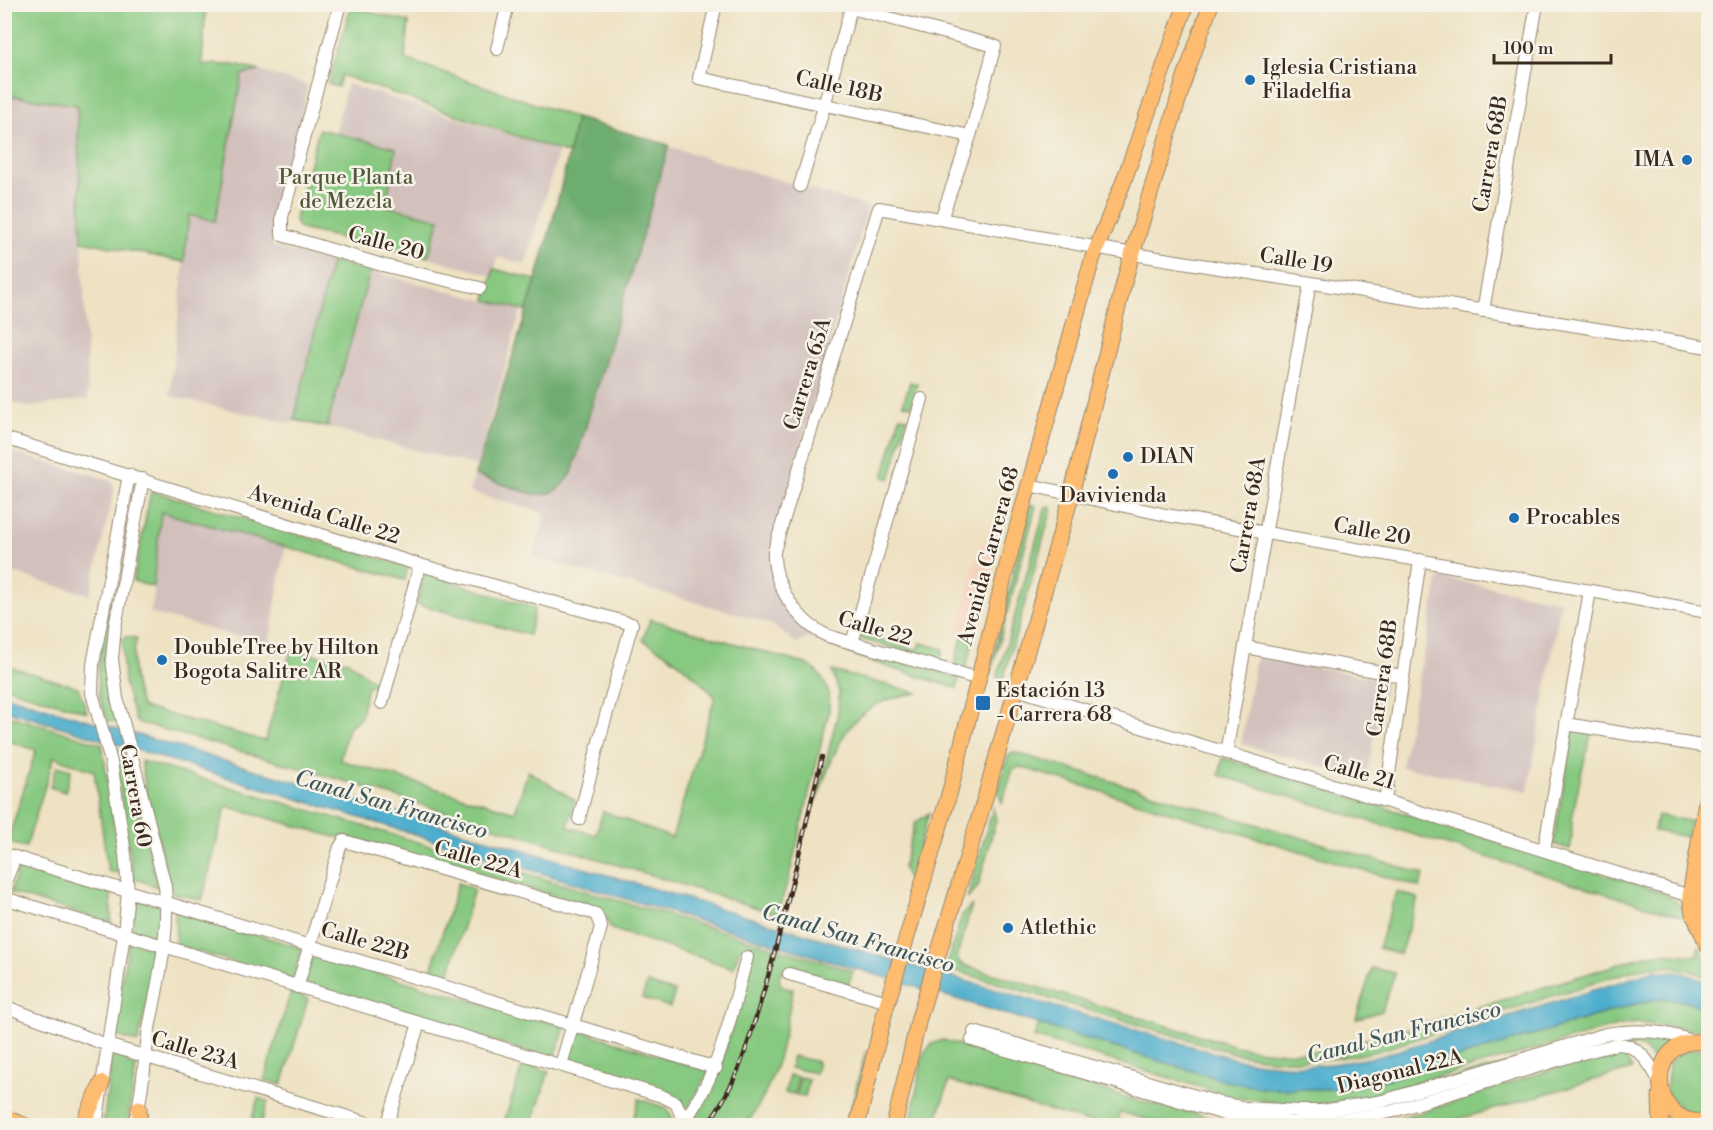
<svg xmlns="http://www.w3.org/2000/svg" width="1713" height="1130" font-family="'Libre Bodoni',serif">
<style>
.built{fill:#f5d3c1}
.industrial{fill:#d1c0bc}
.green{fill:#88c981;stroke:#627a50;stroke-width:1.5}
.forest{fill:#6ead6f;stroke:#546c46;stroke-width:1.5}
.water{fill:#4eaecd;stroke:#446c76;stroke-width:1.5}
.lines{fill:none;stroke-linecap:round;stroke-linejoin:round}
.minor-casing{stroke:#948670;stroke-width:14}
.major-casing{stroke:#948670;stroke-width:17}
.minor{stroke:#fff;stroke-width:12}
.major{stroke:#fdbc6f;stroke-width:15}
.rail-casing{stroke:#3b2a1e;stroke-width:4.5}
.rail{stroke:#f7f3e8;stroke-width:2;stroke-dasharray:7;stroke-linecap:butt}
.poi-dot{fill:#1f6fb2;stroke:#f7f3e8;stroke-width:2}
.labels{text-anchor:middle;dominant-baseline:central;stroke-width:5;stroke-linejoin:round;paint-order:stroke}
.poi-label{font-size:21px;fill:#3b2a1e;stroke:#f7f3e8;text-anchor:start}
.street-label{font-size:21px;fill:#3b2a1e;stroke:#f7f3e8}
.park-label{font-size:21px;fill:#525a3c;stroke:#f7f3e8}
.water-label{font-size:22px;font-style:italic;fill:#42585b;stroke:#f7f3e8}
</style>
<rect width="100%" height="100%" fill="#f7f3e8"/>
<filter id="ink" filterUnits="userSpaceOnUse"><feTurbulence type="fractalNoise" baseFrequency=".0167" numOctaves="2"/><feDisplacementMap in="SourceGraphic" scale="12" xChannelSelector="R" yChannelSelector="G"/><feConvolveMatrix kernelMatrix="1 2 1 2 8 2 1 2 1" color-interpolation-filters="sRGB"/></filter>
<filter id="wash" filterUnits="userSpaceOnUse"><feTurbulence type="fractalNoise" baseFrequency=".008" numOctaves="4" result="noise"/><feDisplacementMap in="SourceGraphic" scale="24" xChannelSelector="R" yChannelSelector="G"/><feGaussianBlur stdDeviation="1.35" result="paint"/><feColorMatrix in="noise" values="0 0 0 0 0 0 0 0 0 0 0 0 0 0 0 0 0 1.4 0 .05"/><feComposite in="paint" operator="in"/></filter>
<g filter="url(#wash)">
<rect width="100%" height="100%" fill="#eee2c3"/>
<polygon class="built" points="980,543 997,548 974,637 957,632"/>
<g class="industrial">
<polygon points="260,71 308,85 272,246 331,262 293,424 170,396 189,214 215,221 242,74"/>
<polygon points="347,84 559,150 525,264 498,257 493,276 428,257 440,219 386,207 335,132"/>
<polygon points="5,95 77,105 88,399 30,407 5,400"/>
<polygon points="576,118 868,207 771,552 783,601 797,621 812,636 796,643 774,626 756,619 533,557 545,513 469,492 536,280 569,154"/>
<polygon points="370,271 521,310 477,466 327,427"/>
<polygon points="4,450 110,480 113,485 114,491 90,595 5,571"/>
<polygon points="161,512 285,546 269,645 150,613 153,601"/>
<polygon points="1439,577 1561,601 1528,791 1401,767"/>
<polygon points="1256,656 1386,680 1366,779 1241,744"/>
</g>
<g class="green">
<polygon points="5,4 206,5 202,64 234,65 260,71 242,74 215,221 189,215 184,262 82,241 77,105 5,95"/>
<polygon points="351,7 409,22 405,59 576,118 569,154 341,75 338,87 328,84"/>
<polygon points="319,129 396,148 386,206 440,219 428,257 300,229 295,222 296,214"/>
<polygon points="331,262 370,271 327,427 294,420"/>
<polygon points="494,269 536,280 527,311 486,300"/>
<polygon points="910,382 917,384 911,406 903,404"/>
<polygon points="900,416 907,418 890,479 883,477"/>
<polygon points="151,491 408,567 405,580 161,512 153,587 133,581"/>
<polygon points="1030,504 1036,506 990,676 988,676"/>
<polygon points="1046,506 1052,508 1003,680 997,678"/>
<polygon points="424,573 535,608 529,635 417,604"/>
<path d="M110 601 115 603 106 655 108 678 118 722 107 721C105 713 102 706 100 698 94 668 103 631 110 601Z"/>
<path d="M650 619 809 665C825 677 831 691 829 711L788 881 777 914 335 778 136 722 124 683 122 641 125 637 137 638C130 660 133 686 142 707L265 741 291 651 348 661 379 686H367L361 717 348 728 340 760 515 812 528 771 575 800 568 827 596 835 603 811 672 838 715 697C694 673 671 655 643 640Z"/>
<polygon points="862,634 918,650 921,643 943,649 940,661 860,639"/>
<polygon points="963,634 974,637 966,668 954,665"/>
<path d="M812 636 959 678 957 688C907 673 858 660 812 636Z"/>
<polygon points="4,665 78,687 87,712 5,687"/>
<path d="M832 671 919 693C847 701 839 742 816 801L838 713 839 692Z"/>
<polygon points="4,714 102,744 119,860 119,873 108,871 94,771 54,757 26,847 7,843 36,750 5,740"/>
<path d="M1574 728 1592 731C1584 760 1577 790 1572 820 1571 831 1573 838 1570 849L1553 844Z"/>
<polygon points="114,749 125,752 158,887 133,878"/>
<polygon points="1012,753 1017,753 1424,874 1419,887 1020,767 1013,769 1002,803 998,792 1008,756"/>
<path d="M1223 758 1630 882C1657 891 1675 892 1689 919L1219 775Z"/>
<path d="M141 761 664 914 853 971 848 985 790 968 783 970 779 976 780 984 788 989H793C784 1037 776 1086 746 1125H686L710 1090 719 1071 752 959 753 954 750 949H740L733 968 611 929C606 916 602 912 590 906L345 836 335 837 226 806 202 900 172 893 147 796Z"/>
<polygon points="57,766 71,770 65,792 50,787"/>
<polygon points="993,808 996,820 978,887 967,899"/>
<polygon points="929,813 909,882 903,867 915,823"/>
<polygon points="1657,815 1690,821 1687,837 1654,831"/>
<polygon points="19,865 111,893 111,923 10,893"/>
<polygon points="458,883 474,889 448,978 431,970"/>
<polygon points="1396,892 1418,898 1400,954 1378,948"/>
<polygon points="134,899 162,905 160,939 133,931"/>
<path d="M972 905 957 956 958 961 963 965 1236 1046C1293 1059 1340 1052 1394 1029L1402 1031 1648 955 1664 953 1696 956 1699 946 1708 964 1705 976C1682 967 1662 964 1638 969L1378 1051C1330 1062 1282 1064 1234 1053L946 968 962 915Z"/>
<polygon points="175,910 302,948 293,980 176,945"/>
<polygon points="129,941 159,949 138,1043 112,1034"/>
<polygon points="313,955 565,1027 554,1060 305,983"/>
<polygon points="1372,968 1395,973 1382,1011 1356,1019"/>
<polygon points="647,983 675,992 670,1007 642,998"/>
<polygon points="291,991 308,999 282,1085 264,1080"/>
<path d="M1660 998 1685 1001 1708 1008C1708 1019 1707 1025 1697 1030L1638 1023 1621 1025 1353 1101 1333 1104H1294L1236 1098 1034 1037 1039 1024 1229 1082 1269 1089H1345L1388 1079 1631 1005Z"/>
<polygon points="578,1030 709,1071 689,1107 686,1107 678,1099 567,1063"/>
<path d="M1653 1036 1681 1042 1657 1069C1653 1057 1647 1052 1637 1045L1368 1111C1325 1117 1283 1117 1241 1110L1305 1115 1610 1038Z"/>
<polygon points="943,1040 1136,1100 1245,1125 1168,1125 1120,1112 1118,1120 1127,1122 1126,1125 1099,1125 949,1081 935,1125 910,1126 923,1054 932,1044"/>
<polygon points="1708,1048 1708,1116 1686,1115 1666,1093 1669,1064 1684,1050"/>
<polygon points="866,1050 852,1125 846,1126"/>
<polygon points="1615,1052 1623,1055 1632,1069 1438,1125 1363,1125 1419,1113 1565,1065"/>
<polygon points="112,1055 137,1061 127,1125 103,1126"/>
<polygon points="793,1056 818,1062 815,1073 790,1068"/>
<polygon points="523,1064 549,1071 532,1125 503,1125"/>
<polygon points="789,1075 798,1077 794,1094 785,1093"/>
<polygon points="800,1077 809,1079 805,1097 796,1095"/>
<polygon points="258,1098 268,1101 260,1125 250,1125"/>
<polygon points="639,1099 666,1108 671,1115 672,1125 631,1125"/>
</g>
<path class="forest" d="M576 118 669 145 572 473C554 501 539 497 511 487 499 483 487 479 475 475 512 357 553 239 576 118Z"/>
<path class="water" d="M4 695 886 958 1236 1059C1291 1069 1326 1067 1380 1056L1655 971 1682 973 1708 981V1008L1685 1001 1660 998 1631 1005 1388 1079 1345 1089H1269L1229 1082 5 710Z"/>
</g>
<g filter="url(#ink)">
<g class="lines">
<defs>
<g id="minor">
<polyline points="340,4 282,217 282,235 382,265 480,288"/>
<polyline points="716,4 699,78 970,136"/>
<polyline points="851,8 995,46 970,136 941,219"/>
<polyline points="497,49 508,4"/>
<polyline points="800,186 821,117 852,4"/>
<polyline points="1483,311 1537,4"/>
<polyline points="4,438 420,565 632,624 603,726 579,819"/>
<polyline points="1029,485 1166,515 1708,612"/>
<polyline points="852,643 922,399"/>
<polyline points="1245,647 1402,676"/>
<path d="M979 679 828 636C798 623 772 584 774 551L879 208 1133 254 1708 347"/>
<polyline points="1016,689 1385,801 1690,896"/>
<polyline points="382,703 420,565"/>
<polyline points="1566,724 1708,747"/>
<polyline points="1226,753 1310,283"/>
<polyline points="1385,801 1420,560"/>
<polyline points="1544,850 1590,591"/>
<polyline points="4,854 716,1068"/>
<polyline points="4,885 15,857"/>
<polyline points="4,898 662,1096 676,1103 684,1121"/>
<polyline points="789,974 888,1002"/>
<polyline points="297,987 340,847 344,841 596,914 601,927 561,1065"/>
<polyline points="4,1006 107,1045 378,1126"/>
<path d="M974 1032 1220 1103 1245 1108 1299 1111H1322L1383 1101 1606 1034C1638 1029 1664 1030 1694 1042"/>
<path d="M972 1040 1228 1115 1293 1123 1342 1120 1390 1112 1571 1056 1618 1044C1640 1045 1649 1063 1659 1080"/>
<path d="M136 1117C144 1088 144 1058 149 1029 158 981 170 936 165 886L117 698 112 659 115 627 143 479"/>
<path d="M681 1125C720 1076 730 1017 747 957"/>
<polyline points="96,1126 124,934 128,891 125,854 111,762 92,693 93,664 129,475"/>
<polyline points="387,1126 419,1023"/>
<polyline points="1140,1126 1151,1126"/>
</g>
<g id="major">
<polyline points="1708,790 1690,896 1693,913 1708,946"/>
<path d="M1708 870C1705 890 1700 907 1708 926"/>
<path d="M1708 1043C1644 1030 1645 1130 1708 1121"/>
<polyline points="1660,1095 1661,1126"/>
<polyline points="139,1108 140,1126"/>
<polyline points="4,1117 26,1126"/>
<polyline points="82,1126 102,1083"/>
<polyline points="857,1126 885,1011 950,791 1013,542 1084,288 1093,257 1123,183 1186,4"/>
<polyline points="894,1126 919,1018 985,798 1068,507 1126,275 1185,77 1211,4"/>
</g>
</defs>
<use href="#minor" class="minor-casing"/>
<use href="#major" class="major-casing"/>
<use href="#minor" class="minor"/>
<use href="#major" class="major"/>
<defs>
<path id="rail" d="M706 1126C738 1083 747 1047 762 997 786 918 802 837 822 757"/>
</defs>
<use href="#rail" class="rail-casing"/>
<use href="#rail" class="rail"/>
</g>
</g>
<g class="poi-dot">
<circle cx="1250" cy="80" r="6"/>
<circle cx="1687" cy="160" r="6"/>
<circle cx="1128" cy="457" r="6"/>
<circle cx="1113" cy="474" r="6"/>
<circle cx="1514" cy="518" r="6"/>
<circle cx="162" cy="660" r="6"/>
<rect x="975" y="695" width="16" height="16" rx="3"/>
<circle cx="1008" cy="928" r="6"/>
</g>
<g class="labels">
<g class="poi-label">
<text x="1262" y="68">Iglesia Cristiana<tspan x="1262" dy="24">Filadelfia</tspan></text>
<text x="1675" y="160" text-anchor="end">IMA</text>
<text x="1140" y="457">DIAN</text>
<text x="1113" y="496" text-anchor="middle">Davivienda</text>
<text x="1526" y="518">Procables</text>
<text x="174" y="648">DoubleTree by Hilton<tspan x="174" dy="24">Bogota Salitre AR</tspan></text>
<text x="996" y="691">Estación 13<tspan x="996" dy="24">- Carrera 68</tspan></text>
<text x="1020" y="928">Atlethic</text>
</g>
<g class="street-label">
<text transform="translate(839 87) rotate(12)">Calle 18B</text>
<text transform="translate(1491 154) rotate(-80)">Carrera 68B</text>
<text transform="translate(386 244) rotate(15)">Calle 20</text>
<text transform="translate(1296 261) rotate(9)">Calle 19</text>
<text transform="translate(808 374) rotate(-73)">Carrera 65A</text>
<text transform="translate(324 515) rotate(17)">Avenida Calle 22</text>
<text transform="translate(1249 515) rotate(-80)">Carrera 68A</text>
<text transform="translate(1372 532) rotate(10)">Calle 20</text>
<text transform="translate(989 556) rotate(-75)">Avenida Carrera 68</text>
<text transform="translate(875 629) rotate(16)">Calle 22</text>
<text transform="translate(1383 678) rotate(-82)">Carrera 68B</text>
<text transform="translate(1359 773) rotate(17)">Calle 21</text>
<text transform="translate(135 796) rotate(80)">Carrera 60</text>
<text transform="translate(478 860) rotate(16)">Calle 22A</text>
<text transform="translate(365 942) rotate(16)">Calle 22B</text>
<text transform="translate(195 1051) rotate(16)">Calle 23A</text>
<text transform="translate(1400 1072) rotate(-14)">Diagonal 22A</text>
</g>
<g class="park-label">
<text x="346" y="178">Parque Planta<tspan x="346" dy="24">de Mezcla</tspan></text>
</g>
<g class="water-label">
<text transform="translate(391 805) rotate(16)">Canal San Francisco</text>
<text transform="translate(858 939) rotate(16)">Canal San Francisco</text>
<text transform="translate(1404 1033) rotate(-14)">Canal San Francisco</text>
</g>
</g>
<rect width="1713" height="1130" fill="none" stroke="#f7f3e8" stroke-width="24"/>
<path d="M1494 54v9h117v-9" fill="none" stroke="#3b2a1e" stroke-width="3"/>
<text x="1503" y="54" font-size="18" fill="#3b2a1e" stroke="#f7f3e8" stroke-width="4.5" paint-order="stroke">100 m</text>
</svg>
